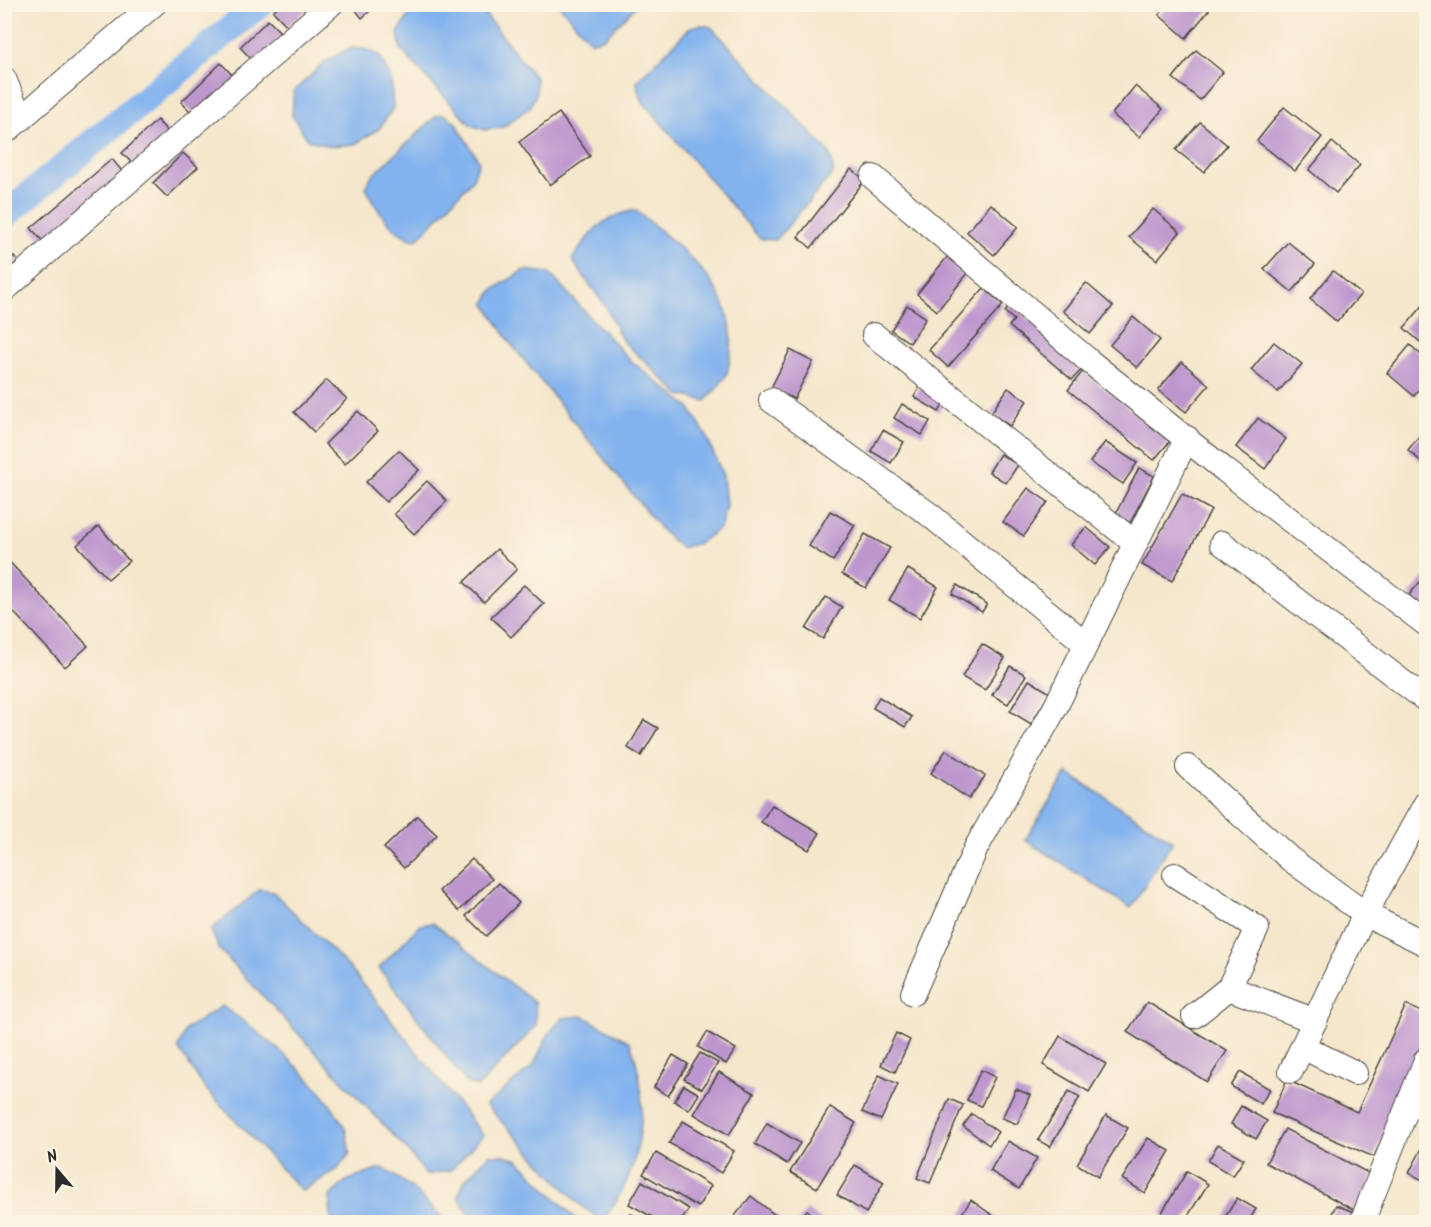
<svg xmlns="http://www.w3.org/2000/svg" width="1431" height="1227" font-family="Kalam,sans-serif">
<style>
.water{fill:#83b3ee;stroke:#576f8c;stroke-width:1.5}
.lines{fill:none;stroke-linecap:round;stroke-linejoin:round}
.canal{stroke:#83b3ee;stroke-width:27}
.building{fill:#bd96ce}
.street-casing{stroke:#494743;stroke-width:26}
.street{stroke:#fff;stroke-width:24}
</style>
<rect width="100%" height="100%" fill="#fcf5e5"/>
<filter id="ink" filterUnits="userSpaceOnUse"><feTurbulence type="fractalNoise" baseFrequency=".0167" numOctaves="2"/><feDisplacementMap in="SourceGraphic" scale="12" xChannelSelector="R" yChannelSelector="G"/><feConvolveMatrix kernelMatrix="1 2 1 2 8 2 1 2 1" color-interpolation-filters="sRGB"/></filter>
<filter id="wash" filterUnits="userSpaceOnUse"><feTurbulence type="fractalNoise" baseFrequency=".008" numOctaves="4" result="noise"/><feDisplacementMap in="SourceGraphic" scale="24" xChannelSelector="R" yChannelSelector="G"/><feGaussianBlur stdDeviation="1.35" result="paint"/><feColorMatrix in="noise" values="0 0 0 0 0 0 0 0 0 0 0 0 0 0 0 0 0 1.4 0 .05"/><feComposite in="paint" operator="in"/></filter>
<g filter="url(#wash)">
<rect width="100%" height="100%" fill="#f5e7cc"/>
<g class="water">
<polygon points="415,5 478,5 536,79 536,94 530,107 503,127 485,130 471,125 401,50 398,33"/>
<polygon points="559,5 637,5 604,38 591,42"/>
<polygon points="701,25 711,27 829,152 834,172 776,240 761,239 756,234 644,103 638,91 637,81 691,27"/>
<polygon points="350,48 365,49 379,55 391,78 393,108 379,129 355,144 330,146 308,140 292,115 294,91 326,61"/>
<path d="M444 114 455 122 479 161 473 179 422 235 415 240C395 236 373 206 366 187L370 178 436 116Z"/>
<path d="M635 210C680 247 742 291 730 357 729 363 729 370 726 375 722 384 712 393 706 401L680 395 622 340 606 307 572 260C591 231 600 218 635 210Z"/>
<polygon points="524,270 549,273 630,360 689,407 706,435 723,476 726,506 720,528 699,543 681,548 663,532 511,344 485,303 493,290"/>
<polygon points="1067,773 1173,841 1131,908 1025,840"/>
<polygon points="259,890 273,892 349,967 483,1135 451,1170 426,1175 408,1151 219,949 211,930"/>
<polygon points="433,923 535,1003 536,1026 478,1087 466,1082 379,968 420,925"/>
<path d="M222 1006C264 1034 319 1080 344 1126 348 1134 348 1145 350 1153L338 1169 302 1191 204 1087 178 1048 186 1029Z"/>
<path d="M583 1016 630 1042C652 1101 643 1171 602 1221L580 1205 486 1105 533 1066 548 1035 562 1018Z"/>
<polygon points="489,1155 504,1155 518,1160 579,1222 474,1222 458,1196 465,1180"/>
<polygon points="383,1168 412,1188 447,1222 331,1222 330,1196 346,1181"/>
</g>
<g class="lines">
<polyline class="canal" points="4,216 260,4"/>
</g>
<g id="blocks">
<g class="building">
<polygon points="280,4 312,4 288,27 273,11"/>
<polygon points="351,4 378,4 362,18"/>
<polygon points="1168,4 1202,4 1209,10 1186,38 1159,15"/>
<polygon points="268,20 283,35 255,63 240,47"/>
<polygon points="1196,50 1223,72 1200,100 1173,78"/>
<polygon points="221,63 236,79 196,117 181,102"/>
<polygon points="1135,86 1163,109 1139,137 1112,114"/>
<polygon points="1284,107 1322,137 1295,171 1257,141"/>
<polygon points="559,113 590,156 550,185 519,142"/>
<polygon points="157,120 171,135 137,168 122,153"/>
<polygon points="1200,122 1227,145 1204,172 1176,150"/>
<polygon points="1332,142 1360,165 1336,193 1309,170"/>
<polygon points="183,153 198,167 167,197 153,183"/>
<polygon points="112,159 126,176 45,244 31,228"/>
<polygon points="851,169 865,180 811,248 798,237"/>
<polygon points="991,204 1018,227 994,255 967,232"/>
<polygon points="1153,209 1180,232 1157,260 1129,237"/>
<polygon points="1288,242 1315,264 1292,292 1264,269"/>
<polygon points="4,247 18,261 4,274"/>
<polygon points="948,256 968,273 937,311 917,294"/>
<polygon points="1333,271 1361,294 1337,322 1310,299"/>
<polygon points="1086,283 1113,306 1090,334 1063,311"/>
<polygon points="984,288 1003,305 948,367 929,350"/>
<polygon points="1426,302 1426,347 1404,328"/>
<polygon points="1011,304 1084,367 1072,380 1009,326 1014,320 1005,312"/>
<polygon points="907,305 926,318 910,343 891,330"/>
<polygon points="1133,317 1160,340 1137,368 1110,345"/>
<polygon points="1274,342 1302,364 1278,392 1251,370"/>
<polygon points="1410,345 1426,359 1426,381 1414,396 1387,373"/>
<polygon points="790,350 813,362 794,399 771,388"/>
<polygon points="1182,362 1209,385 1186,412 1158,390"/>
<polygon points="1083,371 1170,441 1154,460 1068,390"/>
<polygon points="327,380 347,399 314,432 294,412"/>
<polygon points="921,385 946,400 939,412 914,397"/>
<polygon points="1008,388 1027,401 1010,426 991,413"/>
<polygon points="902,404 930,421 922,435 894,418"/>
<polygon points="358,411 378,431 345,464 325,444"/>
<polygon points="1258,418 1286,439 1265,469 1236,447"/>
<polygon points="1426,428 1426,466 1408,450"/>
<polygon points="883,430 904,442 891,463 871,451"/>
<polygon points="1105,442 1137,463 1123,484 1090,462"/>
<polygon points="399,450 419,470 386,502 366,482"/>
<polygon points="1000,454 1018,465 1006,483 989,472"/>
<polygon points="1139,468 1154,476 1130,523 1115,515"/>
<polygon points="427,481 447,501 414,534 394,514"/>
<polygon points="1028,488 1048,502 1024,536 1003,522"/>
<polygon points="1182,494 1211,510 1172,581 1142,565"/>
<polygon points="830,511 855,525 833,561 809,546"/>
<polygon points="99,526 129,561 108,579 77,545"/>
<polygon points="1086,527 1110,547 1095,565 1071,545"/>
<polygon points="865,534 890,548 866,588 842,574"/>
<polygon points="497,549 517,569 484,602 464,582"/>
<polygon points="4,556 88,646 65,667 4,602"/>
<polygon points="908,569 938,587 920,618 889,600"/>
<polygon points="1426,575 1426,610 1409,595"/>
<polygon points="524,585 544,604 511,637 491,617"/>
<polygon points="957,585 987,604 982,612 952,594"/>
<polygon points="826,597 842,607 823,639 806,629"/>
<polygon points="982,644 1005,658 985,690 962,677"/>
<polygon points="1010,666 1026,675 1008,704 992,695"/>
<polygon points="1029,680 1050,693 1031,724 1010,711"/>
<polygon points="879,697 912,717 905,727 873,708"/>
<polygon points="644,720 658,728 641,756 628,748"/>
<polygon points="946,750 985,776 969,799 931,773"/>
<polygon points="772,805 820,833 809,850 761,822"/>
<polygon points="417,816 437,835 404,868 384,848"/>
<polygon points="472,859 492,879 459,911 439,891"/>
<polygon points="499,883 519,903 486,936 466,916"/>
<polygon points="1147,1002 1227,1051 1207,1082 1127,1032"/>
<polygon points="1406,1005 1426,1014 1426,1039 1374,1157 1272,1113 1287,1080 1357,1112"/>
<polygon points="707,1032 736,1049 726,1064 698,1047"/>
<polygon points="896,1033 910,1040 895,1072 881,1065"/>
<polygon points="1060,1036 1106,1064 1089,1092 1043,1065"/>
<polygon points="700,1053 718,1063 702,1089 684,1079"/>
<polygon points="673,1055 688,1064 668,1096 654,1087"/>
<polygon points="981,1070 995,1077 981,1106 967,1100"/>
<polygon points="719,1072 754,1093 729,1135 694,1114"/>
<polygon points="1240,1072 1270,1089 1261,1104 1231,1086"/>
<polygon points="879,1075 898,1084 881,1120 862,1112"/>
<polygon points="684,1085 699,1094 689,1110 674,1101"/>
<polygon points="1016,1089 1030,1095 1017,1124 1002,1118"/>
<polygon points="1069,1091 1080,1097 1050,1147 1038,1140"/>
<polygon points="949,1099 963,1105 930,1183 917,1178"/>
<polygon points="1241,1106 1267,1121 1256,1139 1231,1124"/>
<polygon points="830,1107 856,1123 817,1188 790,1172"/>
<polygon points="972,1114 998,1132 989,1145 963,1126"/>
<polygon points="1106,1115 1128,1128 1098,1177 1077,1164"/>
<polygon points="683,1121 734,1151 721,1173 669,1143"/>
<polygon points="767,1123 800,1143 787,1164 755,1144"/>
<polygon points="1285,1129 1374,1176 1356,1211 1266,1163"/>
<polygon points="1148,1138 1170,1151 1145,1193 1122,1179"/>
<polygon points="1008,1141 1037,1158 1019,1189 990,1171"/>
<polygon points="1426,1141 1426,1182 1409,1173"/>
<polygon points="1218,1144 1244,1159 1233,1176 1208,1161"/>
<polygon points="656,1153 711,1186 698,1207 643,1174"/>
<polygon points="855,1165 884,1182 866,1213 837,1195"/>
<polygon points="1187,1171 1208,1184 1184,1222 1175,1222 1161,1214"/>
<polygon points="642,1181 689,1209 680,1222 661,1222 629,1204"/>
<polygon points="751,1196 780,1219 778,1222 730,1222"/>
<polygon points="1237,1198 1256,1209 1248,1222 1222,1222"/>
<polygon points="971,1200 999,1220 998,1222 964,1222 958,1219"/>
<polygon points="1336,1205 1361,1215 1357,1222 1328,1222"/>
<polygon points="807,1210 824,1222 797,1222"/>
<polygon points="631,1214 645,1222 625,1222"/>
</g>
</g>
</g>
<g filter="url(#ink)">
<use href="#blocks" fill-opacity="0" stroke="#494743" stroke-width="1.5"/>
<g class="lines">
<defs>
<g id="street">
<polyline points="4,79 21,119"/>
<polyline points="4,133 154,4"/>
<polyline points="873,177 1089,361 1226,471 1426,624"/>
<polyline points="4,290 331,4"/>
<polyline points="874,335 1135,543"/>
<polyline points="771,400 930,515 1086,644"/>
<polyline points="1222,543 1426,700"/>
<polyline points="1188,767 1290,859 1365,914 1426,944"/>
<polyline points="1175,875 1257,928 1229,988 1315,1021"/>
<polyline points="913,993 976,848 1055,708 1187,438"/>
<polyline points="1194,1016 1229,988"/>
<polyline points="1303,1047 1355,1073"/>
<polyline points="1291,1071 1365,914 1426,803"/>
<polyline points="1362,1222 1426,1060"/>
</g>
</defs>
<use href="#street" class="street-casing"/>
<use href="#street" class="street"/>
</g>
</g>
<rect width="1431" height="1227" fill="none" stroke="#fcf5e5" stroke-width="24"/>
<g transform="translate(57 1170) rotate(340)" stroke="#fcf5e5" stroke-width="4.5" paint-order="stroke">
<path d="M0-4.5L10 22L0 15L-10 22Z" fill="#2b2b2b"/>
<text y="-9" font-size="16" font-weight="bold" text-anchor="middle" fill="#2b2b2b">N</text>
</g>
</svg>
